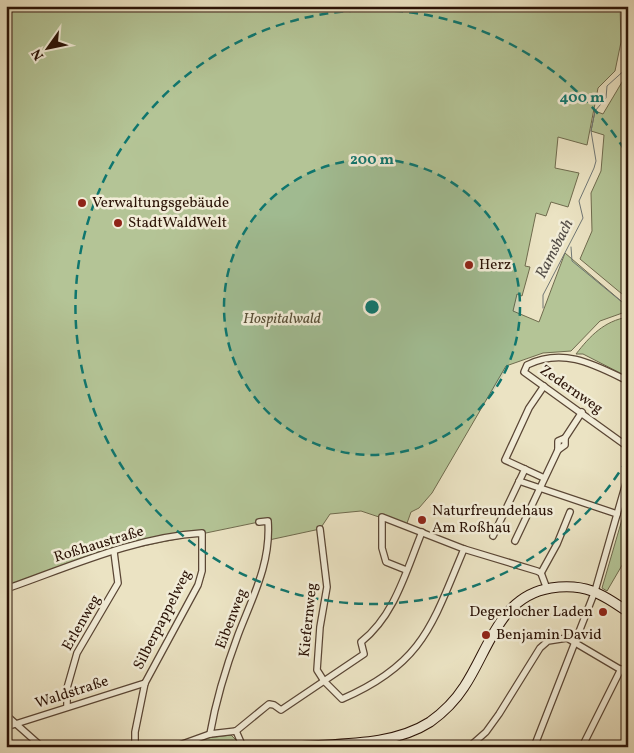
<svg xmlns="http://www.w3.org/2000/svg" width="634" height="753" font-family="Vollkorn,serif">
<style>
.green{fill:#b4c496;stroke:#6f6b4e}
.lines{fill:none;stroke-linecap:round;stroke-linejoin:round}
.stream{stroke:#707775;stroke-width:1}
.street-casing{stroke:#5a4635;stroke-width:8}
.secondary-casing{stroke:#2a1206;stroke-width:11}
.street{stroke:#f2edd8;stroke-width:5.5}
.secondary{stroke:#f2edd8;stroke-width:9}
.ring{fill:none;stroke:#0f766e;stroke-width:2.5;stroke-dasharray:9 6}
.poi-dot{fill:#8f2418;stroke:#f2edd8;stroke-width:2}
.labels{text-anchor:middle;dominant-baseline:central;stroke-width:5;stroke-linejoin:round;paint-order:stroke}
.poi-label{font-size:15px;fill:#2a1206;stroke:#f2edd8;text-anchor:start}
.park-label{font-size:15px;font-style:italic;fill:#5a5038;stroke:#f2edd8}
.street-label{font-size:15px;fill:#2a1206;stroke:#f2edd8}
.water-label{font-size:16px;font-style:italic;fill:#534d47;stroke:#f2edd8}
.centre{fill:#0f766e;stroke:#f2edd8;stroke-width:2.5}
.ring-label{font-size:15px;text-anchor:middle;font-weight:bold;fill:#0f766e;stroke:#f2edd8;stroke-width:5;stroke-linejoin:round;paint-order:stroke}
</style>
<rect width="100%" height="100%" fill="#ebe3c3"/>
<filter id="stains"><feTurbulence type="fractalNoise" baseFrequency=".004" numOctaves="4"/><feColorMatrix values="0 0 0 0 .2 0 0 0 0 .09 0 0 0 0 .02 0 0 0 .5 -.17"/></filter>
<radialGradient id="worn" r=".72"><stop offset=".6" stop-color="#630" stop-opacity="0"/><stop offset="1" stop-color="#630" stop-opacity=".3"/></radialGradient>
<g class="green">
<polygon points="6,6 620,6 621,42 615,71 598,88 587,145 558,137 555,168 579,173 568,207 551,202 546,216 536,213 525,266 530,267 522,296 517,294 513,311 539,322 565,253 628,307 628,311 600,321 571,351 543,353 506,366 432,493 419,508 411,512 406,526 361,511 330,514 320,529 269,540 268,521 259,522 114,552 6,589"/>
<polygon points="628,72 628,299 580,259 592,231 591,193 601,171 604,135 591,131 595,111 603,114"/>
<path d="M628 317V377L583 354H576C590 336 604 321 628 317Z"/>
<polygon points="628,499 628,555 607,591 602,588"/>
<polygon points="231,735 237,741 236,747 179,747 207,738"/>
</g>
<g class="lines">
<g class="stream">
<path d="M627 6C623 16 622 24 628 33"/>
<polyline points="571,247 572,261 628,307"/>
<polyline points="543,308 543,295 583,218 579,201 594,168 596,161 591,131 595,111 606,98 607,86 628,67"/>
</g>
<defs>
<g id="street">
<path d="M628 381C595 365 564 347 527 365L524 372 628 447"/>
<polyline points="558,450 565,445 565,438"/>
<polyline points="544,478 505,460 529,408 544,386"/>
<polyline points="519,481 617,514"/>
<path d="M320 529 327 587 320 627 317 670 324 681 342 699C423 664 432 625 464 549"/>
<polyline points="493,536 525,469"/>
<polyline points="515,541 558,450 558,441 565,438 582,412"/>
<polyline points="406,570 386,562 382,548 382,517 464,549 537,571 541,573 547,589"/>
<polyline points="541,573 557,544 570,512"/>
<path d="M6 589C69 567 135 537 202 533V571L198 585 145 683 135 732V747"/>
<polyline points="67,707 67,688 77,653 118,583 114,552"/>
<polyline points="6,715 42,747"/>
<polyline points="6,727 145,683"/>
<path d="M236 731 269 704 274 705 281 710 364 654 361 642C395 615 406 571 422 532"/>
<polyline points="236,731 243,747"/>
<path d="M210 734C216 700 226 667 238 635 253 596 271 563 268 521L259 522"/>
<polyline points="174,747 210,734 236,731"/>
<polyline points="469,747 486,732 499,714 540,648 548,641 567,638 628,674"/>
<polyline points="534,747 595,591 628,476"/>
<polyline points="582,747 621,669"/>
<polyline points="625,747 628,743"/>
</g>
<path id="secondary" d="M293 747C338 743 391 747 430 722 444 712 455 701 464 687 489 650 499 596 551 588 585 583 601 593 628 612"/>
</defs>
<use href="#street" class="street-casing"/>
<use href="#secondary" class="secondary-casing"/>
<use href="#street" class="street"/>
<use href="#secondary" class="secondary"/>
</g>
<circle cx="372" cy="307" r="148" fill="#0f766e" fill-opacity=".12"/>
<g class="ring">
<circle cx="372" cy="307" r="148"/>
<path d="M627 460A297 297 0 1 1 627 154"/>
</g>
<g class="poi-dot">
<circle cx="82" cy="203" r="5"/>
<circle cx="118" cy="223" r="5"/>
<circle cx="469" cy="265" r="5"/>
<circle cx="422" cy="520" r="5"/>
<circle cx="603" cy="612" r="5"/>
<circle cx="486" cy="635" r="5"/>
</g>
<g class="labels">
<g class="poi-label">
<text x="92" y="203">Verwaltungsgebäude</text>
<text x="128" y="223">StadtWaldWelt</text>
<text x="479" y="265">Herz</text>
<text x="432" y="511">Naturfreundehaus<tspan x="432" dy="17">Am Roßhau</tspan></text>
<text x="593" y="612" text-anchor="end">Degerlocher Laden</text>
<text x="496" y="635">Benjamin David</text>
</g>
<g class="park-label">
<text x="282" y="319">Hospitalwald</text>
</g>
<g class="street-label">
<text transform="translate(571 390) rotate(35)">Zedernweg</text>
<text transform="translate(99 545) rotate(-17)">Roßhaustraße</text>
<text transform="translate(232 619) rotate(-69)">Eibenweg</text>
<text transform="translate(163 620) rotate(-63)">Silberpappelweg</text>
<text transform="translate(309 620) rotate(-84)">Kiefernweg</text>
<text transform="translate(82 623) rotate(-60)">Erlenweg</text>
<text transform="translate(72 693) rotate(-18)">Waldstraße</text>
</g>
<g class="water-label">
<text transform="translate(555 249) rotate(-63)">Ramsbach</text>
</g>
</g>
<circle cx="372" cy="307" r="8" class="centre"/>
<g class="ring-label">
<text x="582" y="102">400 m</text>
<text x="372" y="164">200 m</text>
</g>
<rect width="634" height="753" fill="none" stroke="#ebe3c3" stroke-width="25"/>
<rect x="8" y="8" width="619" height="738" fill="none" stroke="#2a1206" stroke-width="2.5"/>
<rect x="12" y="12" width="609" height="728" fill="none" stroke="#2a1206"/>
<g transform="translate(48 48) rotate(237)" stroke="#f2edd8" stroke-width="4" paint-order="stroke">
<path d="M0-4L9 19L0 12L-9 19Z" fill="#2a1206"/>
<text y="-8" font-size="14" font-weight="bold" text-anchor="middle" fill="#2a1206">N</text>
</g>
<rect width="100%" height="100%" filter="url(#stains)"/>
<rect width="100%" height="100%" fill="url(#worn)"/>
</svg>
